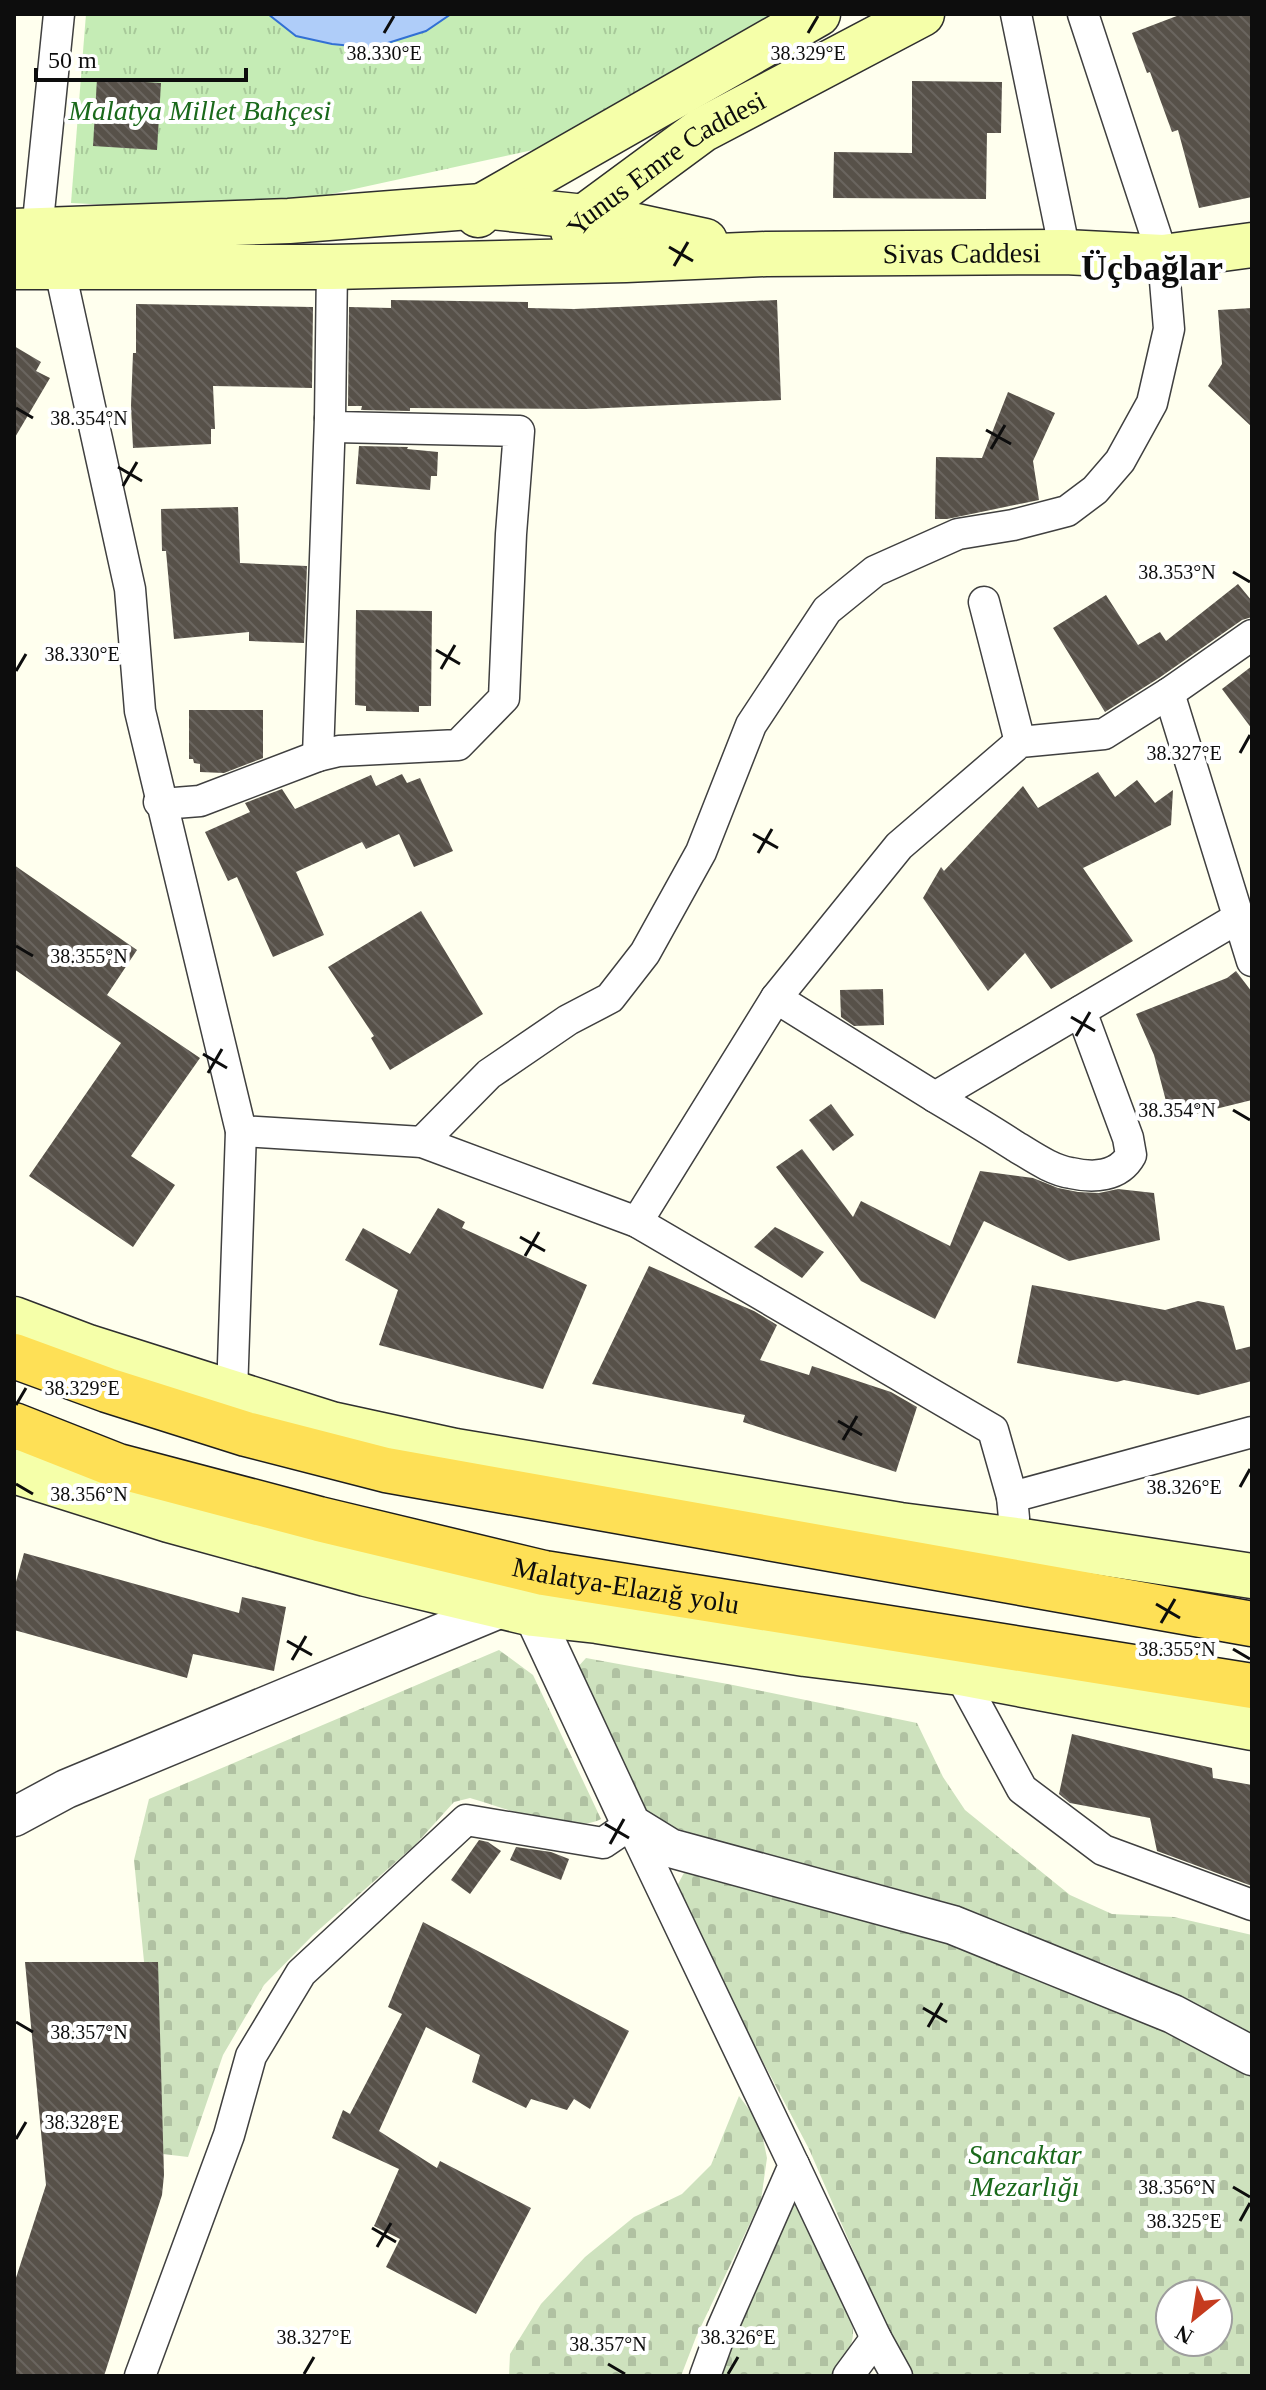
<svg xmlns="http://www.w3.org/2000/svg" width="1266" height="2390" font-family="'Times New Roman',serif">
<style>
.cemetery{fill:url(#cemetery-stones);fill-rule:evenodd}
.park{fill:url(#park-tufts)}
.water{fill:#afcdf9;stroke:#3270d4;stroke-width:2}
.building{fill:url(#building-back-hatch)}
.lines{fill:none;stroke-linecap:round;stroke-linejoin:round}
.minor-casing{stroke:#404040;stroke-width:33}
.tertiary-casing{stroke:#404040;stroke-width:41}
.secondary-casing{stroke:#2f2f2f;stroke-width:47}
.trunk-casing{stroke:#1e1e1e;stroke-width:47}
.minor{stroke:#fff;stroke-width:30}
.tertiary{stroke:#fff;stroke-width:38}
.secondary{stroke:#f5ffa9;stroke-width:44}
.trunk{stroke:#fee056;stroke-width:44}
.ticks{fill:none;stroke:#0d0d0d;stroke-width:3}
.labels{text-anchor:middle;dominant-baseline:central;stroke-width:8;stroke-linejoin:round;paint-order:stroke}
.park-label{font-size:28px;font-style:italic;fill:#1a691b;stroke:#fff}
.street-label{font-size:28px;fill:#0d0d0d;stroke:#fff}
.district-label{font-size:36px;font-weight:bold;fill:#0d0d0d;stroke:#fff}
.ticks-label{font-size:20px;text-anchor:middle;fill:#0d0d0d;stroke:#fff;stroke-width:8;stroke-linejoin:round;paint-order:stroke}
</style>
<defs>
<pattern id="cemetery-stones" width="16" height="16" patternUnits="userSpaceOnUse" patternTransform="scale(2)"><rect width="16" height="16" fill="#cee2be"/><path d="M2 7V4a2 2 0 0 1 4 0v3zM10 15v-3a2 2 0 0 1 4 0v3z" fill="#b0c1a2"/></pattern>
<pattern id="park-tufts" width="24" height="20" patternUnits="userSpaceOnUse" patternTransform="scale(2)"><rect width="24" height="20" fill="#c5ecb5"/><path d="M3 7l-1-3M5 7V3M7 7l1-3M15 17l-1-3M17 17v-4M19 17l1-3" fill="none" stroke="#a8c99a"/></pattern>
<pattern id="building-back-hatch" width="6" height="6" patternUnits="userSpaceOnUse" patternTransform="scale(2)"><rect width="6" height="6" fill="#575149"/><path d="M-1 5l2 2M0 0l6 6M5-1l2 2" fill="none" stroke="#6a655f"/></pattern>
</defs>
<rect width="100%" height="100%" fill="#ffe"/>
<g class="cemetery">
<path d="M499 1650 533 1675 601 1819C572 1835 502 1807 470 1798L454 1802 415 1845 313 1935 264 1985 223 2055 188 2157 163 2154 134 1860 149 1799Z"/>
<polygon points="586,1658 733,1685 917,1723 943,1777 965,1810 1070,1895 1112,1914 1174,1917 1252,1935 1252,2039 1191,2005 1113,1967 1042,1941 895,1888 749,1851 669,1826 644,1815 576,1669"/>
<path d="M685 1871 942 1936 1252 2068V2376H913L889 2333 809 2149 677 1898V1886ZM1170 2294H1218V2342H1170Z"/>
<polygon points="739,2096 760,2124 767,2158 761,2200 696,2337 681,2376 509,2376 510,2354 541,2304 585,2257 634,2217 682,2194 711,2165"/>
<path d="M795 2194C812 2230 849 2294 853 2331 854 2345 842 2364 835 2376H719Z"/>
</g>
<polygon class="park" points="86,14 778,14 542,148 304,200 188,209 71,203"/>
<polygon class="water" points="268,14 451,14 426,31 372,48 332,44 296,36"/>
<g class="building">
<polygon points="1182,14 1252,14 1252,197 1199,208 1178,130 1172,132 1150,72 1147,73 1132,33"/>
<polygon points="97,79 161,83 157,150 93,146"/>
<polygon points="912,81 1002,82 1001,133 987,133 986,199 833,198 834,152 912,153"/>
<polygon points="391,300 528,302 528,308 574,309 777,300 781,400 586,409 410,408 410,411 361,410 362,406 348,406 349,307 391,308"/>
<polygon points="136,304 313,307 312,388 213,386 215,429 211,429 211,444 133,448 131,406 133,353 136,353"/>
<polygon points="1252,308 1252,427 1208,386 1222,364 1218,310"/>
<polygon points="14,346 41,362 36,371 50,378 14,439"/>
<polygon points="1008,392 1055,413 1033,461 1039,500 947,519 935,519 936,457 982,458"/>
<polygon points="359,446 408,447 407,449 438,452 437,476 431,476 430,490 356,484"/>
<polygon points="238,507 240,563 307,566 304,643 249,641 249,632 174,639 166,551 162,551 161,509"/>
<polygon points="1238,584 1252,601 1252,617 1242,620 1159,678 1105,712 1053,628 1106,595 1138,645 1160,632 1166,641"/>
<polygon points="356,610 432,611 431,706 419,706 419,712 366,711 366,706 355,705"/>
<polygon points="1252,666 1252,729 1222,689"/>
<polygon points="189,710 263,710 263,758 224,773 200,772 200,764 194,763 193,759 189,759"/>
<polygon points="1098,772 1115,797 1137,780 1155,803 1173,790 1171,825 1083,868 1133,941 1051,989 1025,953 988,991 923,898 941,867 944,871 1023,786 1038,808"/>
<polygon points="402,774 407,783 420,778 453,851 414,867 399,834 366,849 362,842 296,872 324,935 273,957 237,877 228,881 205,832 250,812 245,803 282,789 295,809 371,775 376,786"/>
<polygon points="14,865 137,950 107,995 200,1058 131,1156 175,1185 133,1247 29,1176 121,1043 14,969"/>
<polygon points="421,911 483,1014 390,1070 371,1038 374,1036 328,967"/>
<polygon points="1236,971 1252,992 1252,1100 1195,1114 1191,1108 1167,1105 1154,1055 1136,1014 1227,978"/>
<polygon points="883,989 884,1025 854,1026 841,1017 840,990"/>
<polygon points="831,1104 854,1135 833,1151 809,1120"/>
<polygon points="802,1149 853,1217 861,1201 950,1246 980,1171 1033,1178 1058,1188 1078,1192 1099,1193 1118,1189 1154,1193 1160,1240 1069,1261 984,1221 935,1319 861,1281 776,1167"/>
<polygon points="438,1208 465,1222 462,1228 587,1285 543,1389 379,1345 398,1290 345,1260 363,1228 410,1254"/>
<polygon points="775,1227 824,1252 802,1278 754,1247"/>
<polygon points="649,1266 754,1311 777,1325 760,1360 809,1375 812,1366 891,1392 917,1407 896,1472 743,1422 745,1415 592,1384"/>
<polygon points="1032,1285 1165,1310 1198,1301 1224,1306 1236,1350 1252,1346 1252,1381 1198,1395 1124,1380 1117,1382 1017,1363"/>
<polygon points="24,1553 239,1613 242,1597 286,1607 274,1671 193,1654 187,1678 14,1630 14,1589"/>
<polygon points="1072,1734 1212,1768 1213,1778 1252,1785 1252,1886 1157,1851 1150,1818 1070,1803 1059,1794"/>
<polygon points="479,1840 488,1842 501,1851 470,1894 451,1880"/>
<polygon points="516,1847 551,1852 569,1859 561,1880 510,1860"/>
<polygon points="423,1922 629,2031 590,2109 574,2099 567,2110 531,2099 526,2108 472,2082 480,2055 426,2027 379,2131 437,2168 440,2161 531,2208 476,2314 386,2267 400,2239 374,2226 399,2169 332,2138 343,2110 350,2114 402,2014 388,2007"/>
<polygon points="25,1962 158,1962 164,2175 162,2195 104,2376 14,2376 14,2284 46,2185"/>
</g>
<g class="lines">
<defs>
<g id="minor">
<polyline points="1016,14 1065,252"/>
<polyline points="37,231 59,14"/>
<polyline points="59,266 130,589 140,711 241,1131 232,1393"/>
<polyline points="984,602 1020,742"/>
<polyline points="1169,693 1252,961"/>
<polyline points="318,756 330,418"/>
<polyline points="159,802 162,804 200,801 318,756 339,751 458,745 504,698 511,534 519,431 334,427 330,418 332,267"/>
<polyline points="776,998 935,1097 1238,918"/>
<path d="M935 1097C962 1113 989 1129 1015 1146 1032 1156 1051 1170 1071 1173 1093 1178 1119 1177 1131 1155L1128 1138 1081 1011"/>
<polyline points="241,1131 422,1142 637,1222 993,1430 1012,1497"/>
<polyline points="422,1142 489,1074 568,1020 610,998 645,953 701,852 751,725 827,610 875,571 958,534 1013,525 1067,511 1095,490 1120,461 1152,403 1169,329 1163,257 1083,14"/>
<polyline points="637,1222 776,998 899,846 1020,742 1104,734 1169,693 1252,635"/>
<polyline points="1014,1518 1012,1497 1252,1432"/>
<polyline points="954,1664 1022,1789 1103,1850 1252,1905"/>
<polyline points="794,2165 876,2338 897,2376"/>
<polyline points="140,2376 229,2135 251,2056 301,1973 466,1820 603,1843 631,1824 794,2165 722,2329 705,2376"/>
<polyline points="848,2376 876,2338"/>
</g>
<g id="tertiary">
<polyline points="533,1614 631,1824 670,1848 953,1925 1173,2014 1252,2056"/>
<polyline points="14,1817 66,1789 504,1607"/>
</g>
<g id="secondary">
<polyline points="478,215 482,206 818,14"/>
<polyline points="14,231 289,221 482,206 604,219 705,241"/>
<path id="s1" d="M573 231 584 217 702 130 922 14"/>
<path id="s2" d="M14 267H332L626 260 766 254 1065 252 1163 257 1252 245"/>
<polyline points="14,1319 88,1347 331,1424 455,1451 900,1525 1016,1540 1252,1576"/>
<polyline points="14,1471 169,1520 366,1574 533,1614 597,1621 805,1654 960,1673 1252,1728"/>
</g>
<g id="trunk">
<polyline points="14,1356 107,1390 246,1434 386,1470 1252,1624"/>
<path id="s3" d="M14 1425 118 1466 319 1519 544 1573 1252 1686"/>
</g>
</defs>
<use href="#minor" class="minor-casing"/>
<use href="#tertiary" class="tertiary-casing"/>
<use href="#secondary" class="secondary-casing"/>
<use href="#trunk" class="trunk-casing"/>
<use href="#minor" class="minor"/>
<use href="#tertiary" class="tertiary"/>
<use href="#secondary" class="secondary"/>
<use href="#trunk" class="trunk"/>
</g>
<path class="ticks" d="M384 33 394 16M808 33 818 16M669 247 693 261M674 266 688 242M16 408 33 418M986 430 1011 444M991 449 1005 425M118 467 142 481M123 486 137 462M1233 572 1250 582M436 650 460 664M441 669 455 645M16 671 26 654M1240 753 1250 735M753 834 778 848M758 853 772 829M16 946 33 956M1071 1017 1095 1031M1076 1036 1090 1012M203 1054 227 1068M208 1073 222 1049M1233 1110 1250 1120M520 1237 545 1251M525 1256 539 1232M16 1405 26 1388M838 1421 862 1435M843 1440 857 1416M16 1484 33 1494M1240 1487 1250 1469M1156 1604 1180 1618M1161 1623 1175 1599M287 1641 312 1655M1233 1649 1250 1659M292 1660 306 1636M605 1824 629 1838M610 1844 624 1819M923 2008 947 2022M16 2022 33 2032M928 2027 942 2003M16 2139 26 2122M1233 2187 1250 2197M1240 2221 1250 2203M372 2228 396 2242M377 2247 391 2223M608 2364 625 2374M304 2374 314 2357M728 2374 738 2357"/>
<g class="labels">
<g class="park-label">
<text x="200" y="110">Malatya Millet Bahçesi</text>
<text x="1025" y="2154">Sancaktar<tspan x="1025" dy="32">Mezarlığı</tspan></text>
</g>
<g class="street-label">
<text stroke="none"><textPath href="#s1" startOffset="116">Yunus Emre Caddesi</textPath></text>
<text stroke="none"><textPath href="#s2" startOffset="948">Sivas Caddesi</textPath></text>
<text stroke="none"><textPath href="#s3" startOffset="634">Malatya-Elazığ yolu</textPath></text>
</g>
<g class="district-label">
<text x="1152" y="268">Üçbağlar</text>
</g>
</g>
<g class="ticks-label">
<text x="384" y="60">38.330°E</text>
<text x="808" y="60">38.329°E</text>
<text x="89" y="425">38.354°N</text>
<text x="1177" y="579">38.353°N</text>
<text x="82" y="661">38.330°E</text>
<text x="1184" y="760">38.327°E</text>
<text x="89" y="963">38.355°N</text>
<text x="1177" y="1117">38.354°N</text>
<text x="82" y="1395">38.329°E</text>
<text x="1184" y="1494">38.326°E</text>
<text x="89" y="1501">38.356°N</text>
<text x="1177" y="1656">38.355°N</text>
<text x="89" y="2039">38.357°N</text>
<text x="82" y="2129">38.328°E</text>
<text x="1177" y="2194">38.356°N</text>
<text x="1184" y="2228">38.325°E</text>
<text x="314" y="2344">38.327°E</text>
<text x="738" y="2344">38.326°E</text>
<text x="608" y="2351">38.357°N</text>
</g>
<rect width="1266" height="2390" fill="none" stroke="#0d0d0d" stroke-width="32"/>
<g transform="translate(1194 2318) rotate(210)"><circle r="38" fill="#ffffff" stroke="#9e9e9e" stroke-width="2"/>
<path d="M0-6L14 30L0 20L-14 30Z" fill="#c53b1e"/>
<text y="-12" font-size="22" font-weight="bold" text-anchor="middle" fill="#0d0d0d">N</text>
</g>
<path d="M36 68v12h210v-12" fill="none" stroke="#0d0d0d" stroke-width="4"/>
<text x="48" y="68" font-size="24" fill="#0d0d0d" stroke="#ffffff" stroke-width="6" paint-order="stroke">50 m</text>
</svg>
